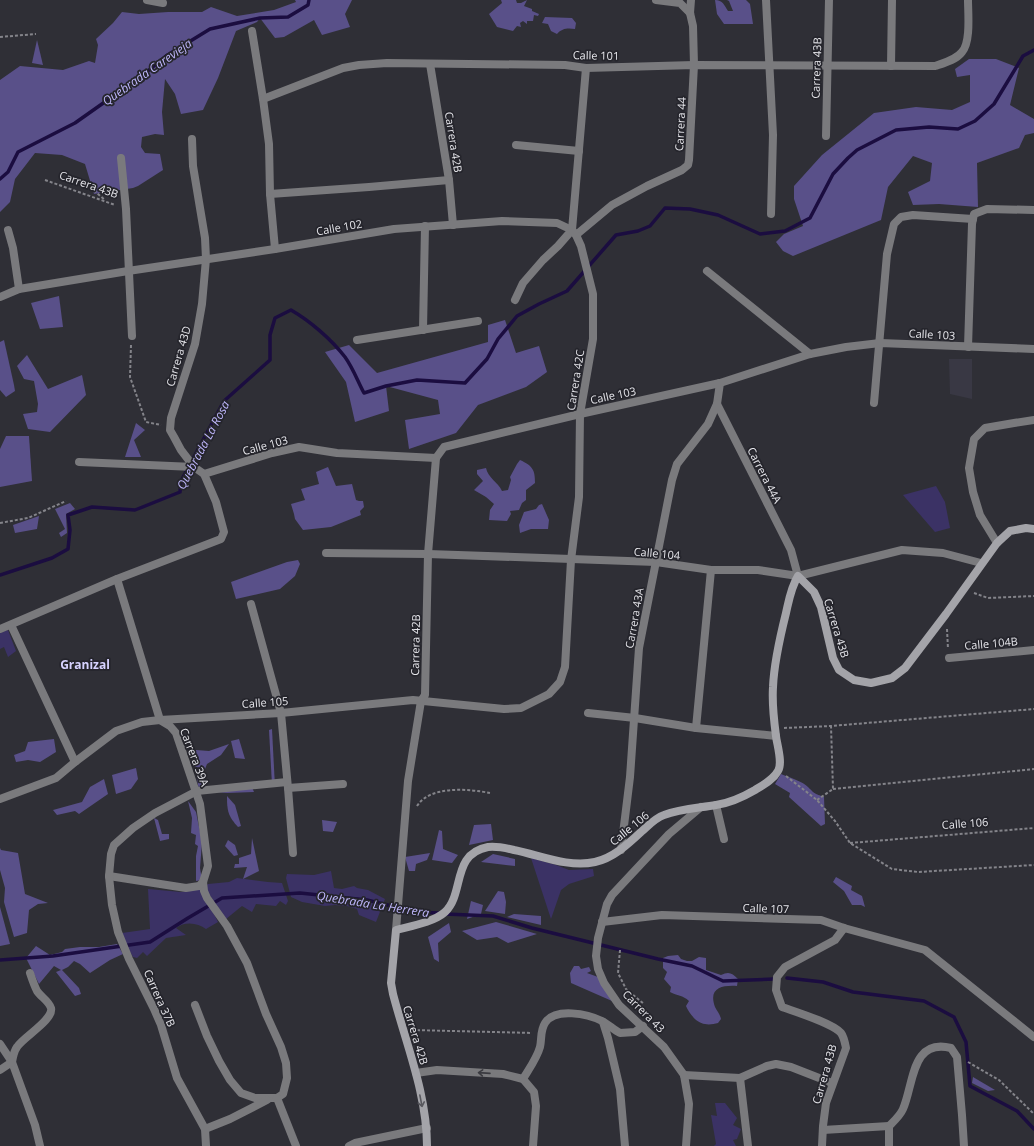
<svg xmlns="http://www.w3.org/2000/svg" width="1034" height="1146" font-family="'Open Sans',sans-serif">
<style>
.built{fill:#393844}
.green{fill:#3b3265}
.forest{fill:#595089}
.lines{fill:none;stroke-linecap:round;stroke-linejoin:round}
.stream{stroke:#1b0d40;stroke-width:3.5}
.path{stroke:#84848a;stroke-width:2;stroke-dasharray:3 2;stroke-linecap:butt}
.street{stroke:#7a7a7d;stroke-width:8}
.secondary{stroke:#a4a4a9;stroke-width:8}
.oneway{stroke:#3a3a40}
.oneway2{stroke:#58585e}
.labels{text-anchor:middle;dominant-baseline:central;stroke-width:3.5;stroke-linejoin:round;paint-order:stroke}
.street-label{font-size:11px;fill:#e6e6eb;stroke:#25252c}
.water-label{font-size:12px;font-style:italic;fill:#bfb7fc;stroke:#25252c}
.neighbourhood-label{font-size:12px;font-weight:bold;fill:#d6d2fe;stroke:#25252c}
</style>
<rect width="100%" height="100%" fill="#2f2f36"/>
<polygon class="built" points="949,359 972,359 972,399 950,394"/>
<g class="green">
<polygon points="936,486 945,502 950,528 935,532 903,495"/>
<polygon points="8,630 16,651 8,657 4,647 0,649 0,633"/>
<polygon points="531,858 556,865 569,870 593,869 594,876 569,884 561,890 551,919"/>
<polygon points="331,871 334,888 342,889 354,886 357,888 368,890 385,899 376,922 359,915 357,909 347,906 335,905 325,906 302,902 291,897 286,878 287,874 314,875"/>
<path d="M237 878C253 880 267 882 282 883L288 901 286 905 280 901 276 906 256 904 252 912 242 906 226 919 204 887 208 884 229 882Z"/>
<path d="M148 889 181 892 201 889 218 922 206 929C198 923 185 921 176 928L186 935 166 938 147 956 143 952 137 958 133 957 124 941 122 933 150 929Z"/>
<polygon points="715,1103 725,1103 737,1118 733,1125 741,1129 737,1139 733,1140 736,1146 714,1146 716,1144 711,1115 717,1116"/>
</g>
<g class="forest">
<polygon points="295,0 352,0 345,14 350,27 322,35 314,20 284,37 275,38 260,18 257,22 236,31 218,78 203,110 181,114 175,94 165,79 162,112 164,135 155,134 142,137 141,147 145,153 160,154 163,170 138,186 133,188 94,194 85,164 62,155 35,153 15,179 10,202 0,212 0,80 20,66 63,70 89,61 95,63 98,45 96,39 113,23 122,12 139,14 168,12 202,12 211,7 237,16 274,10 296,2"/>
<polygon points="501,0 516,0 517,3 521,3 527,0 524,6 532,9 532,11 539,14 538,16 534,15 533,21 527,21 527,24 523,21 520,23 521,27 517,26 513,31 497,27 489,14 502,3"/>
<path d="M715 0C723 0 724 5 728 11H733L729 1 727 0H746L750 4 753 24H724L717 14Z"/>
<path d="M545 17 572 18 576 23 575 29C568 28 562 28 557 34L551 31 548 24 542 23Z"/>
<polygon points="37,40 43,65 32,63"/>
<polygon points="969,59 996,59 1019,68 1010,105 1034,119 1034,133 1025,135 1019,148 977,163 978,207 939,204 913,205 908,192 930,181 932,163 913,156 888,187 881,220 793,256 783,251 776,242 784,234 803,226 794,199 794,186 822,155 874,113 916,107 952,110 970,102 970,75 957,77 955,69"/>
<polygon points="59,296 63,327 40,329 31,303"/>
<polygon points="505,320 516,353 539,346 547,372 526,387 478,405 456,433 409,449 405,420 440,414 438,400 386,386 389,411 355,422 346,382 325,352 349,345 377,373 488,342 488,325"/>
<polygon points="4,340 14,385 15,391 6,397 0,390 0,342"/>
<polygon points="27,355 48,389 82,375 86,395 50,432 28,429 23,414 37,412 38,404 34,381 24,379 17,366"/>
<polygon points="136,423 145,430 134,440 141,457 125,457"/>
<polygon points="6,436 29,436 32,481 0,487 0,449"/>
<path d="M520 460C533 466 535 470 535 483L526 490V500L522 503 519 510 510 511 511 514 507 521 489 520 490 510 494 504 486 497 474 490 483 481 477 474V470L486 468C488 478 498 482 502 491L508 490 511 480 510 477 517 464Z"/>
<polygon points="328,467 336,486 352,484 356,500 359,501 363,501 364,507 360,511 361,515 331,527 303,530 295,519 294,514 291,504 305,500 301,489 319,484 316,472"/>
<polygon points="70,503 75,509 66,514 67,533 61,537 59,533 65,529 55,509"/>
<polygon points="542,504 549,520 548,529 531,529 520,533 519,525 524,512 536,509 539,505"/>
<polygon points="39,516 37,529 15,533 13,525"/>
<polygon points="298,560 300,564 295,576 280,589 236,599 231,582 287,562"/>
<polygon points="272,729 275,787 272,785 269,730"/>
<polygon points="54,739 56,752 40,762 28,760 16,762 14,755 25,751 28,742"/>
<polygon points="239,739 245,759 235,758 231,741"/>
<polygon points="229,744 221,755 207,764 205,769 193,766 196,750 209,751"/>
<polygon points="136,768 138,779 131,789 116,794 112,775"/>
<polygon points="196,773 200,773 203,787 251,785 254,792 227,793 199,790"/>
<path d="M781 774C788 777 804 782 808 787 816 795 814 793 824 797L825 824 821 826 789 797 790 793 775 784Z"/>
<polygon points="104,779 108,794 79,814 75,811 57,815 53,810 82,802 90,787"/>
<path d="M227 796 235 805 241 826 238 827C228 816 227 811 227 796Z"/>
<polygon points="188,801 196,812 202,842 200,868 202,880 196,881 196,856 198,846 195,844 196,835 191,833 192,818"/>
<polygon points="154,818 158,820 162,834 169,834 169,839 160,841"/>
<polygon points="322,820 337,822 333,832 323,831"/>
<polygon points="491,824 493,840 469,845 474,825"/>
<polygon points="439,830 442,831 443,849 458,855 452,863 432,860"/>
<polygon points="252,838 259,871 243,879 247,867 234,868 235,864 239,864 239,858 251,854"/>
<polygon points="228,840 235,845 238,855 234,856 225,846"/>
<polygon points="0,848 1,850 18,853 25,894 48,903 38,904 29,910 27,933 14,937 4,902 5,888 0,870"/>
<polygon points="430,853 427,860 416,864 415,871 409,871 405,857"/>
<polygon points="493,854 515,859 515,866 481,862"/>
<polygon points="836,877 852,886 851,890 862,896 865,907 861,905 852,905 844,891 833,882"/>
<polygon points="498,891 504,892 506,902 505,914 485,911"/>
<polygon points="471,901 483,905 481,914 467,919"/>
<polygon points="0,907 10,944 0,946"/>
<polygon points="514,914 541,916 541,925 507,917"/>
<polygon points="496,922 537,934 508,943 497,937 477,940 462,931"/>
<polygon points="449,923 451,932 438,943 439,962 434,959 428,937"/>
<polygon points="117,944 123,954 110,960 90,973 80,964 74,961 68,967 62,970 79,988 81,994 75,996 56,972 61,970 54,966 39,984 26,958 36,946 50,955 62,952 65,949 80,947 99,947"/>
<path d="M678 955 681 959 687 961H692L699 957 706 958V970L721 975C729 971 732 973 738 979L737 986C722 985 708 988 715 1007 717 1011 720 1014 721 1019L718 1023C714 1024 709 1025 705 1024 696 1023 689 1013 686 1006L689 1001C683 995 677 996 670 992L671 987 664 979 667 972 663 968V958L668 956Z"/>
<polygon points="574,966 579,966 581,969 589,967 591,971 587,973 598,977 612,1001 571,983 570,973"/>
<polygon points="973,1077 995,1090 988,1091 972,1083"/>
</g>
<g class="lines">
<g class="stream">
<polyline points="0,179 8,172 18,152 75,123 143,75 166,56 210,29 260,18 288,17 308,5 309,0"/>
<path d="M0 575 52 558 68 549 70 530 68 515 92 507 135 510 180 492 181 481 224 401 270 360V335L275 318 291 310C310 321 331 339 345 357 353 368 358 382 364 393L386 386 417 380 465 383 487 359 498 339 517 316 539 304 567 291 616 235 638 231 650 226 665 208 690 209 718 215 760 234 785 231 810 218 833 174 848 158 857 150 896 130 929 127 958 129 975 121 994 104 1023 56 1034 50"/>
<polyline points="445,914 493,916 532,928 658,959 692,966 723,981 774,979"/>
<polyline points="0,960 53,956 150,942 188,918 222,898 300,893 367,900 416,912 439,913"/>
<polyline points="787,978 823,982 853,992 924,1001 954,1017 966,1042 970,1086 1017,1111 1034,1129"/>
</g>
<g class="path">
<polyline points="0,37 36,34"/>
<polyline points="45,180 115,205"/>
<polyline points="80,186 91,188 105,200"/>
<polyline points="131,345 130,377 146,422 161,425"/>
<polyline points="0,523 28,518 66,501"/>
<polyline points="974,593 988,598 1034,596"/>
<polyline points="947,629 948,649"/>
<polyline points="784,728 831,726 1034,709"/>
<polyline points="786,776 817,800 835,821 850,843 892,869 918,872 1034,865"/>
<polyline points="833,789 1034,769"/>
<polyline points="817,800 833,789 831,726"/>
<path d="M417 806C430 785 470 789 490 793"/>
<polyline points="850,843 1034,828"/>
<polyline points="620,950 618,973 626,989 644,1004"/>
<polyline points="412,1030 532,1033"/>
<polyline points="968,1062 999,1080 1034,1114"/>
</g>
<g class="street">
<polyline points="147,0 163,3"/>
<polyline points="656,0 680,3 690,13"/>
<polyline points="766,0 773,135 771,214"/>
<polyline points="252,31 263,99 269,144 270,194 275,249"/>
<polyline points="430,64 449,180 453,225"/>
<polyline points="891,66 892,0"/>
<path d="M263 99 343 68 359 65 387 63 565 65 586 68 694 65 935 66C944 63 956 60 962 52 971 42 968 13 968 0"/>
<polyline points="826,136 829,0"/>
<polyline points="516,145 579,151"/>
<polyline points="121,158 126,209 132,336"/>
<polyline points="270,194 369,187 449,180"/>
<polyline points="576,235 612,205 647,186 682,170 688,165 689,160 694,65 693,26 690,13 691,0"/>
<polyline points="707,271 810,354"/>
<polyline points="19,289 128,271 275,249 394,229 502,221 557,223 572,230 558,246 543,260 523,283 515,300"/>
<polyline points="0,297 19,289 13,248 8,230"/>
<polyline points="423,330 425,226"/>
<polyline points="357,340 478,321"/>
<polyline points="968,347 972,224 974,214 987,209 1034,210"/>
<polyline points="720,383 717,404 791,550 798,576"/>
<polyline points="874,403 887,254 894,224 901,217 913,215 973,219"/>
<path d="M79 462C117 464 156 465 194 467"/>
<polyline points="204,474 272,453 299,447 337,453 436,458 444,447 580,414 720,383 810,354 846,347 880,343 1034,349"/>
<polyline points="997,543 980,515 973,492 969,468 974,439 985,428 1014,423 1034,420"/>
<polyline points="326,553 428,554 656,562 711,570 758,570 798,576 902,550 943,553 981,563"/>
<polyline points="117,579 160,720 170,726 176,733 200,804 208,866 203,882 204,891 207,898 227,926 247,963 266,1014 281,1047 286,1063 287,1078 283,1094 277,1098"/>
<polyline points="251,604 281,713 288,788 293,853"/>
<polyline points="11,625 75,762"/>
<polyline points="0,629 117,579 221,539 224,532 216,502 204,474 194,467 181,450 174,437 170,430 171,418 195,344 202,304 206,259 205,238 193,166 192,139"/>
<polyline points="949,658 1034,650"/>
<polyline points="588,713 635,718 696,728 776,736"/>
<polyline points="696,728 711,570"/>
<polyline points="288,788 343,784"/>
<polyline points="0,799 56,778 75,762 116,731 142,722 160,720 281,713 413,700 504,709 521,708 549,694 560,682 565,667 571,560 579,497 580,414 593,339 593,294 581,246 576,235 572,230 586,68"/>
<polyline points="716,805 724,839"/>
<polyline points="621,850 630,777 639,648 672,480 677,464 708,424 717,404"/>
<polyline points="109,876 186,888 199,886 203,882"/>
<polyline points="602,922 662,915 821,920 844,928 925,950 1034,1037"/>
<polyline points="396,930 408,781 421,701 425,695 428,554 436,458"/>
<polyline points="195,1005 207,1036 219,1061 230,1080 241,1093 255,1098 277,1098"/>
<polyline points="603,1022 608,1038 620,1089 625,1146"/>
<polyline points="0,1044 12,1062 35,1125 40,1146"/>
<path d="M0 1070 12 1062C13 1056 14 1051 17 1047 23 1037 54 1020 51 1008 49 1001 41 997 37 991 34 985 32 979 30 973"/>
<polyline points="416,1073 437,1070 503,1074 523,1079 534,1092 536,1106 533,1146"/>
<polyline points="684,1075 740,1078 767,1066 776,1064 791,1067 832,1083"/>
<polyline points="740,1078 748,1146"/>
<path d="M523 1079C529 1069 537 1058 540 1047 542 1038 540 1031 545 1023 555 1007 588 1014 602 1021 608 1024 614 1030 620 1033L635 1032 643 1026"/>
<polyline points="277,1098 296,1146"/>
<polyline points="205,1129 230,1119 267,1100"/>
<polyline points="823,1130 889,1126"/>
<polyline points="206,1146 205,1129 177,1078 161,1025 154,1009 129,959 118,932 112,905 110,886 109,876 111,854 114,845 133,828 155,813 197,791 287,782"/>
<polyline points="349,1146 355,1143 427,1128"/>
<polyline points="686,1146 689,1104 684,1075 664,1047 619,1005 604,983 598,969 596,956 598,938 607,904 612,895 669,834 701,807"/>
<path d="M822 1146 823 1126 826 1103 846 1048C845 1043 844 1037 841 1033 832 1023 796 1012 782 1007L776 990 777 977 785 967 835 940 844 928"/>
<path d="M889 1146V1126C894 1121 900 1116 903 1109 914 1084 911 1038 951 1048L957 1057 962 1115 964 1146"/>
</g>
<path class="secondary" d="M427 1146C427 1094 406 1044 393 994L391 983 396 930C411 926 434 922 445 912 465 893 451 854 488 847 497 846 506 848 514 850 540 855 568 868 595 862 613 858 627 845 641 832 648 826 655 818 664 815 680 809 699 808 716 805 730 803 743 797 755 790 763 785 773 780 778 771 783 763 777 745 776 736 774 721 772 702 773 687 774 662 780 637 786 613 789 600 791 587 798 576L814 592 821 607 833 658 839 670 854 680 871 683 892 678 905 668 946 614 997 543 1010 531 1026 528 1034 529"/>
</g>
<defs><path id="oneway-shaft" d="M-6 0H5M1.5-3L5.5 0L1.5 3" fill="none" stroke-width="1.6" stroke-linecap="round" stroke-linejoin="round"/></defs>
<use class="oneway" href="#oneway-shaft" transform="translate(484 1073) rotate(-176)"/>
<use class="oneway2" href="#oneway-shaft" transform="translate(421 1101) rotate(79)"/>
<g class="labels">
<g class="street-label">
<text transform="translate(596 55) rotate(1)">Calle 101</text>
<text transform="translate(816 68) rotate(-88)">Carrera 43B</text>
<text transform="translate(680 124) rotate(-87)">Carrera 44</text>
<text transform="translate(454 142) rotate(81)">Carrera 42B</text>
<text transform="translate(89 184) rotate(19)">Carrera 43B</text>
<text transform="translate(339 227) rotate(-10)">Calle 102</text>
<text transform="translate(932 334) rotate(3)">Calle 103</text>
<text transform="translate(178 356) rotate(-74)">Carrera 43D</text>
<text transform="translate(575 380) rotate(-81)">Carrera 42C</text>
<text transform="translate(613 395) rotate(-12)">Calle 103</text>
<text transform="translate(265 445) rotate(-15)">Calle 103</text>
<text transform="translate(765 475) rotate(63)">Carrera 44A</text>
<text transform="translate(657 553) rotate(5)">Calle 104</text>
<text transform="translate(634 618) rotate(-80)">Carrera 43A</text>
<text transform="translate(837 628) rotate(73)">Carrera 43B</text>
<text transform="translate(991 643) rotate(-5)">Calle 104B</text>
<text transform="translate(415 645) rotate(-89)">Carrera 42B</text>
<text transform="translate(265 702) rotate(-4)">Calle 105</text>
<text transform="translate(195 757) rotate(69)">Carrera 39A</text>
<text transform="translate(965 823) rotate(-4)">Calle 106</text>
<text transform="translate(629 828) rotate(-39)">Calle 106</text>
<text transform="translate(766 908) rotate(2)">Calle 107</text>
<text transform="translate(160 998) rotate(66)">Carrera 37B</text>
<text transform="translate(644 1011) rotate(45)">Carrera 43</text>
<text transform="translate(416 1035) rotate(73)">Carrera 42B</text>
<text transform="translate(824 1074) rotate(-74)">Carrera 43B</text>
</g>
<g class="water-label">
<text transform="translate(147 72) rotate(-35)">Quebrada Carevieja</text>
<text transform="translate(203 445) rotate(-62)">Quebrada La Rosa</text>
<text transform="translate(373 904) rotate(9)">Quebrada La Herrera</text>
</g>
<g class="neighbourhood-label">
<text x="85" y="664">Granizal</text>
</g>
</g>
</svg>
